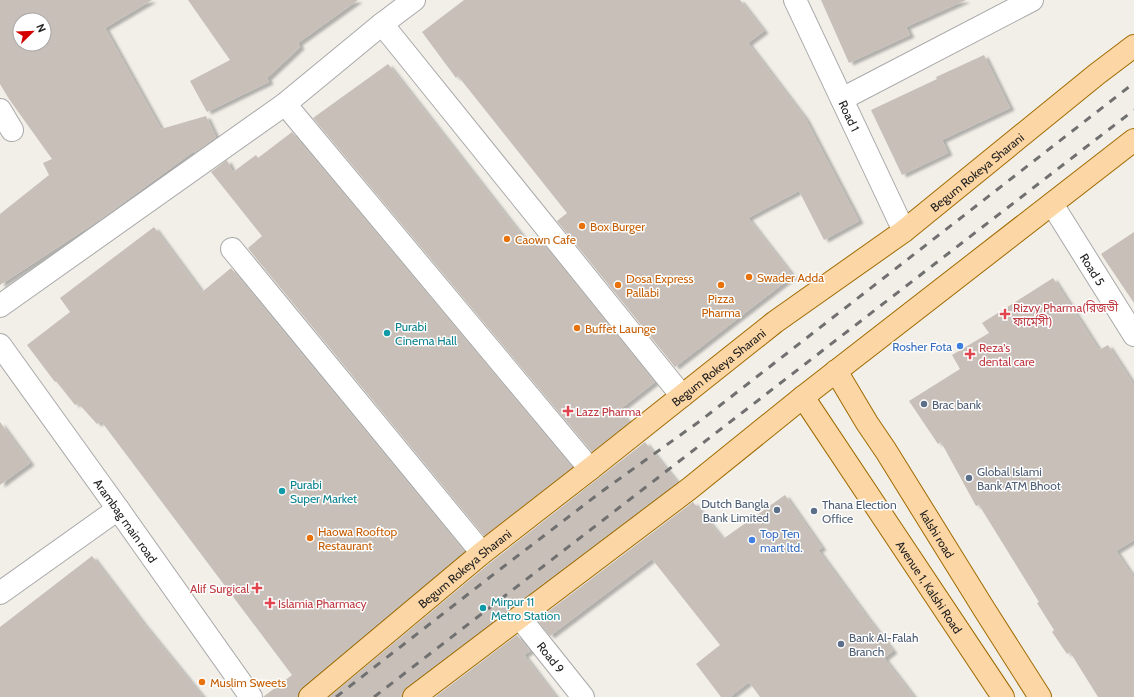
<svg xmlns="http://www.w3.org/2000/svg" width="1134" height="697" font-family="Cabin,'Noto Sans Bengali',sans-serif">
<style>
.building{fill:#c7bfb8;fill-rule:evenodd;filter:url(#shadow)}
.lines{fill:none;stroke-linecap:round;stroke-linejoin:round}
.minor-casing{stroke:#a9a9a9;stroke-width:24}
.tertiary-casing{stroke:#a9a9a9;stroke-width:24}
.primary-casing{stroke:#a06b00;stroke-width:24}
.minor{stroke:#fff;stroke-width:22}
.tertiary{stroke:#fff;stroke-width:22}
.primary{stroke:#fcd6a4;stroke-width:22}
.rail{stroke:#707070;stroke-width:3;stroke-dasharray:8 8;stroke-linecap:butt}
.food-dot{fill:#e8710a;stroke:#fff;stroke-width:1.5}
.health-dot{fill:#e0444e;stroke:#fff;stroke-width:1.5}
.culture-dot{fill:#0f9aa8;stroke:#fff;stroke-width:1.5}
.shop-dot{fill:#3f7fe0;stroke:#fff;stroke-width:1.5}
.service-dot{fill:#5c6f8a;stroke:#fff;stroke-width:1.5}
.labels{text-anchor:middle;dominant-baseline:central;stroke-width:3;stroke-linejoin:round;paint-order:stroke}
.street-label{font-size:12px;fill:#222;stroke:#fff}
.food-label{font-size:12px;fill:#c56008;stroke:#fff;text-anchor:start}
.health-label{font-size:12px;fill:#be3a42;stroke:#fff;text-anchor:start}
.culture-label{font-size:12px;fill:#0d838f;stroke:#fff;text-anchor:start}
.shop-label{font-size:12px;fill:#366cbe;stroke:#fff;text-anchor:end}
.service-label{font-size:12px;fill:#4e5e75;stroke:#fff;text-anchor:start}
</style>
<defs>
<filter id="shadow"><feDropShadow dx="4.5" dy="2.5" stdDeviation="1" flood-color="#0004"/></filter>
</defs>
<rect width="100%" height="100%" fill="#f2efe9"/>
<g class="building">
<path d="M0 0H152L105 28 161 129 206 116 216 137 195 153 194 151 101 219 0 285V214L49 175 43 163 52 159 9 99 0 84ZM20 20H44V44H20Z"/>
<polygon points="188,0 358,0 298,43 300,47 267,78 269,82 207,112 190,81 230,60"/>
<polygon points="464,0 740,0 764,31 748,43 805,118 859,221 824,240 799,191 748,218 793,276 675,367 557,221 567,213 458,76 456,78 422,32"/>
<polygon points="821,0 966,0 906,27 910,35 849,63"/>
<polygon points="984,55 1010,108 942,140 948,153 902,175 871,110 937,79 936,77"/>
<polygon points="388,64 527,242 537,236 655,382 619,410 629,422 592,452 313,118"/>
<polygon points="292,132 572,467 484,536 251,252 248,248 262,236 211,172 227,160 233,172 256,155 258,158"/>
<polygon points="154,227 202,292 231,268 464,551 302,687 298,692 298,697 263,697 292,675 101,421 97,424 78,403 75,405 56,381 55,382 27,345 70,312 60,298"/>
<polygon points="1134,232 1134,303 1101,254"/>
<polygon points="1053,278 1099,350 1108,345 1134,385 1134,540 1116,551 1134,578 1134,697 1098,697 1070,652 1067,654 1052,632 1054,630 1037,603 1039,602 979,505 976,506 941,442 938,444 909,401 960,369 952,355 989,333 982,323"/>
<polygon points="0,422 30,463 0,485"/>
<polygon points="645,442 677,482 406,687 403,692 402,697 329,697 490,563"/>
<polygon points="785,495 822,548 818,550 867,617 893,651 884,658 914,697 760,697 749,682 730,697 721,697 696,664 720,645 652,559 550,636 537,620 693,502 723,539"/>
<polygon points="92,556 143,623 203,697 0,697 0,627"/>
<polygon points="517,635 530,651 524,655 556,697 435,697"/>
</g>
<g class="lines">
<defs>
<g id="minor">
<path id="s1" d="M795 0 904 231"/>
<polyline points="382,24 682,396"/>
<polyline points="842,99 1032,0"/>
<polyline points="285,104 590,469"/>
<polyline points="0,110 12,130"/>
<path id="s2" d="M1052 204 1134 335"/>
<polyline points="232,249 482,553"/>
<polyline points="0,306 285,104 382,24 414,0"/>
<polyline points="0,593 118,509"/>
<path id="s3" d="M520 618 583 697"/>
</g>
<g id="tertiary">
<path id="s4" d="M0 345 118 509 251 697"/>
</g>
<g id="primary">
<path id="s5" d="M836 371 867 423 886 451 984 609 1040 697"/>
<path id="s6" d="M803 397 1003 697"/>
<path id="s7" d="M310 697 482 553 590 469 775 322 904 231 1097 74 1134 46"/>
<polyline points="414,697 689,489 803,397 1134,140"/>
</g>
</defs>
<use href="#minor" class="minor-casing"/>
<use href="#tertiary" class="tertiary-casing"/>
<use href="#primary" class="primary-casing"/>
<use href="#minor" class="minor"/>
<use href="#tertiary" class="tertiary"/>
<use href="#primary" class="primary"/>
<g class="rail">
<polyline points="336,697 494,574 601,492 700,421 1134,83"/>
<polyline points="374,697 1134,110"/>
</g>
</g>
<g class="food-dot">
<circle cx="582" cy="226" r="4"/>
<circle cx="507" cy="239" r="4"/>
<circle cx="749" cy="277" r="4"/>
<circle cx="618" cy="285" r="4"/>
<circle cx="721" cy="285" r="4"/>
<circle cx="577" cy="328" r="4"/>
<circle cx="310" cy="538" r="4"/>
<circle cx="202" cy="682" r="4"/>
</g>
<g class="health-dot">
<path d="M1003 308h4v4h4v4h-4v4h-4v-4h-4v-4h4z"/>
<path d="M968 348h4v4h4v4h-4v4h-4v-4h-4v-4h4z"/>
<path d="M566 405h4v4h4v4h-4v4h-4v-4h-4v-4h4z"/>
<path d="M255 582h4v4h4v4h-4v4h-4v-4h-4v-4h4z"/>
<path d="M268 597h4v4h4v4h-4v4h-4v-4h-4v-4h4z"/>
</g>
<g class="culture-dot">
<circle cx="387" cy="333" r="4"/>
<circle cx="282" cy="491" r="4"/>
<circle cx="483" cy="608" r="4"/>
</g>
<g class="shop-dot">
<circle cx="960" cy="346" r="4"/>
<circle cx="752" cy="540" r="4"/>
</g>
<g class="service-dot">
<circle cx="924" cy="404" r="4"/>
<circle cx="969" cy="478" r="4"/>
<circle cx="777" cy="510" r="4"/>
<circle cx="814" cy="511" r="4"/>
<circle cx="841" cy="644" r="4"/>
</g>
<g class="labels">
<g class="street-label">
<text stroke="none"><textPath href="#s1" startOffset="128">Road 1</textPath></text>
<text stroke="none"><textPath href="#s7" startOffset="849">Begum Rokeya Sharani</textPath></text>
<text stroke="none"><textPath href="#s2" startOffset="77">Road 5</textPath></text>
<text stroke="none"><textPath href="#s7" startOffset="525">Begum Rokeya Sharani</textPath></text>
<text stroke="none"><textPath href="#s4" startOffset="216">Arambag main road</textPath></text>
<text stroke="none"><textPath href="#s5" startOffset="192">kalshi road</textPath></text>
<text stroke="none"><textPath href="#s7" startOffset="201">Begum Rokeya Sharani</textPath></text>
<text stroke="none"><textPath href="#s6" startOffset="228">Avenue 1, Kalshi Road</textPath></text>
<text stroke="none"><textPath href="#s3" startOffset="50">Road 9</textPath></text>
</g>
<g class="food-label">
<text x="590" y="226">Box Burger</text>
<text x="515" y="239">Caown Cafe</text>
<text x="757" y="277">Swader Adda</text>
<text x="626" y="278">Dosa Express<tspan x="626" dy="14">Pallabi</tspan></text>
<text x="721" y="298" text-anchor="middle">Pizza<tspan x="721" dy="14">Pharma</tspan></text>
<text x="585" y="328">Buffet Launge</text>
<text x="318" y="531">Haowa Rooftop<tspan x="318" dy="14">Restaurant</tspan></text>
<text x="210" y="682">Muslim Sweets</text>
</g>
<g class="health-label">
<text x="1013" y="307">Rizvy Pharma(রিজভী<tspan x="1013" dy="14">ফার্মেসী)</tspan></text>
<text x="979" y="347">Reza's<tspan x="979" dy="14">dental care</tspan></text>
<text x="576" y="411">Lazz Pharma</text>
<text x="249" y="588" text-anchor="end">Alif Surgical</text>
<text x="278" y="603">Islamia Pharmacy</text>
</g>
<g class="culture-label">
<text x="395" y="326">Purabi<tspan x="395" dy="14">Cinema Hall</tspan></text>
<text x="290" y="484">Purabi<tspan x="290" dy="14">Super Market</tspan></text>
<text x="491" y="601">Mirpur 11<tspan x="491" dy="14">Metro Station</tspan></text>
</g>
<g class="shop-label">
<text x="952" y="346">Rosher Fota</text>
<text x="760" y="533" text-anchor="start">Top Ten<tspan x="760" dy="14">mart ltd.</tspan></text>
</g>
<g class="service-label">
<text x="932" y="404">Brac bank</text>
<text x="977" y="471">Global Islami<tspan x="977" dy="14">Bank ATM Bhoot</tspan></text>
<text x="769" y="503" text-anchor="end">Dutch Bangla<tspan x="769" dy="14">Bank Limited</tspan></text>
<text x="822" y="504">Thana Election<tspan x="822" dy="14">Office</tspan></text>
<text x="849" y="637">Bank Al-Falah<tspan x="849" dy="14">Branch</tspan></text>
</g>
</g>
<g transform="translate(32 32) rotate(67)"><circle r="19" fill="#ffffff" stroke="#a7a7a7"/>
<path d="M0-3L7 15L0 10L-7 15Z" fill="#d40000"/>
<text y="-6" font-size="11" font-weight="bold" text-anchor="middle" fill="#222222">N</text>
</g>
</svg>
